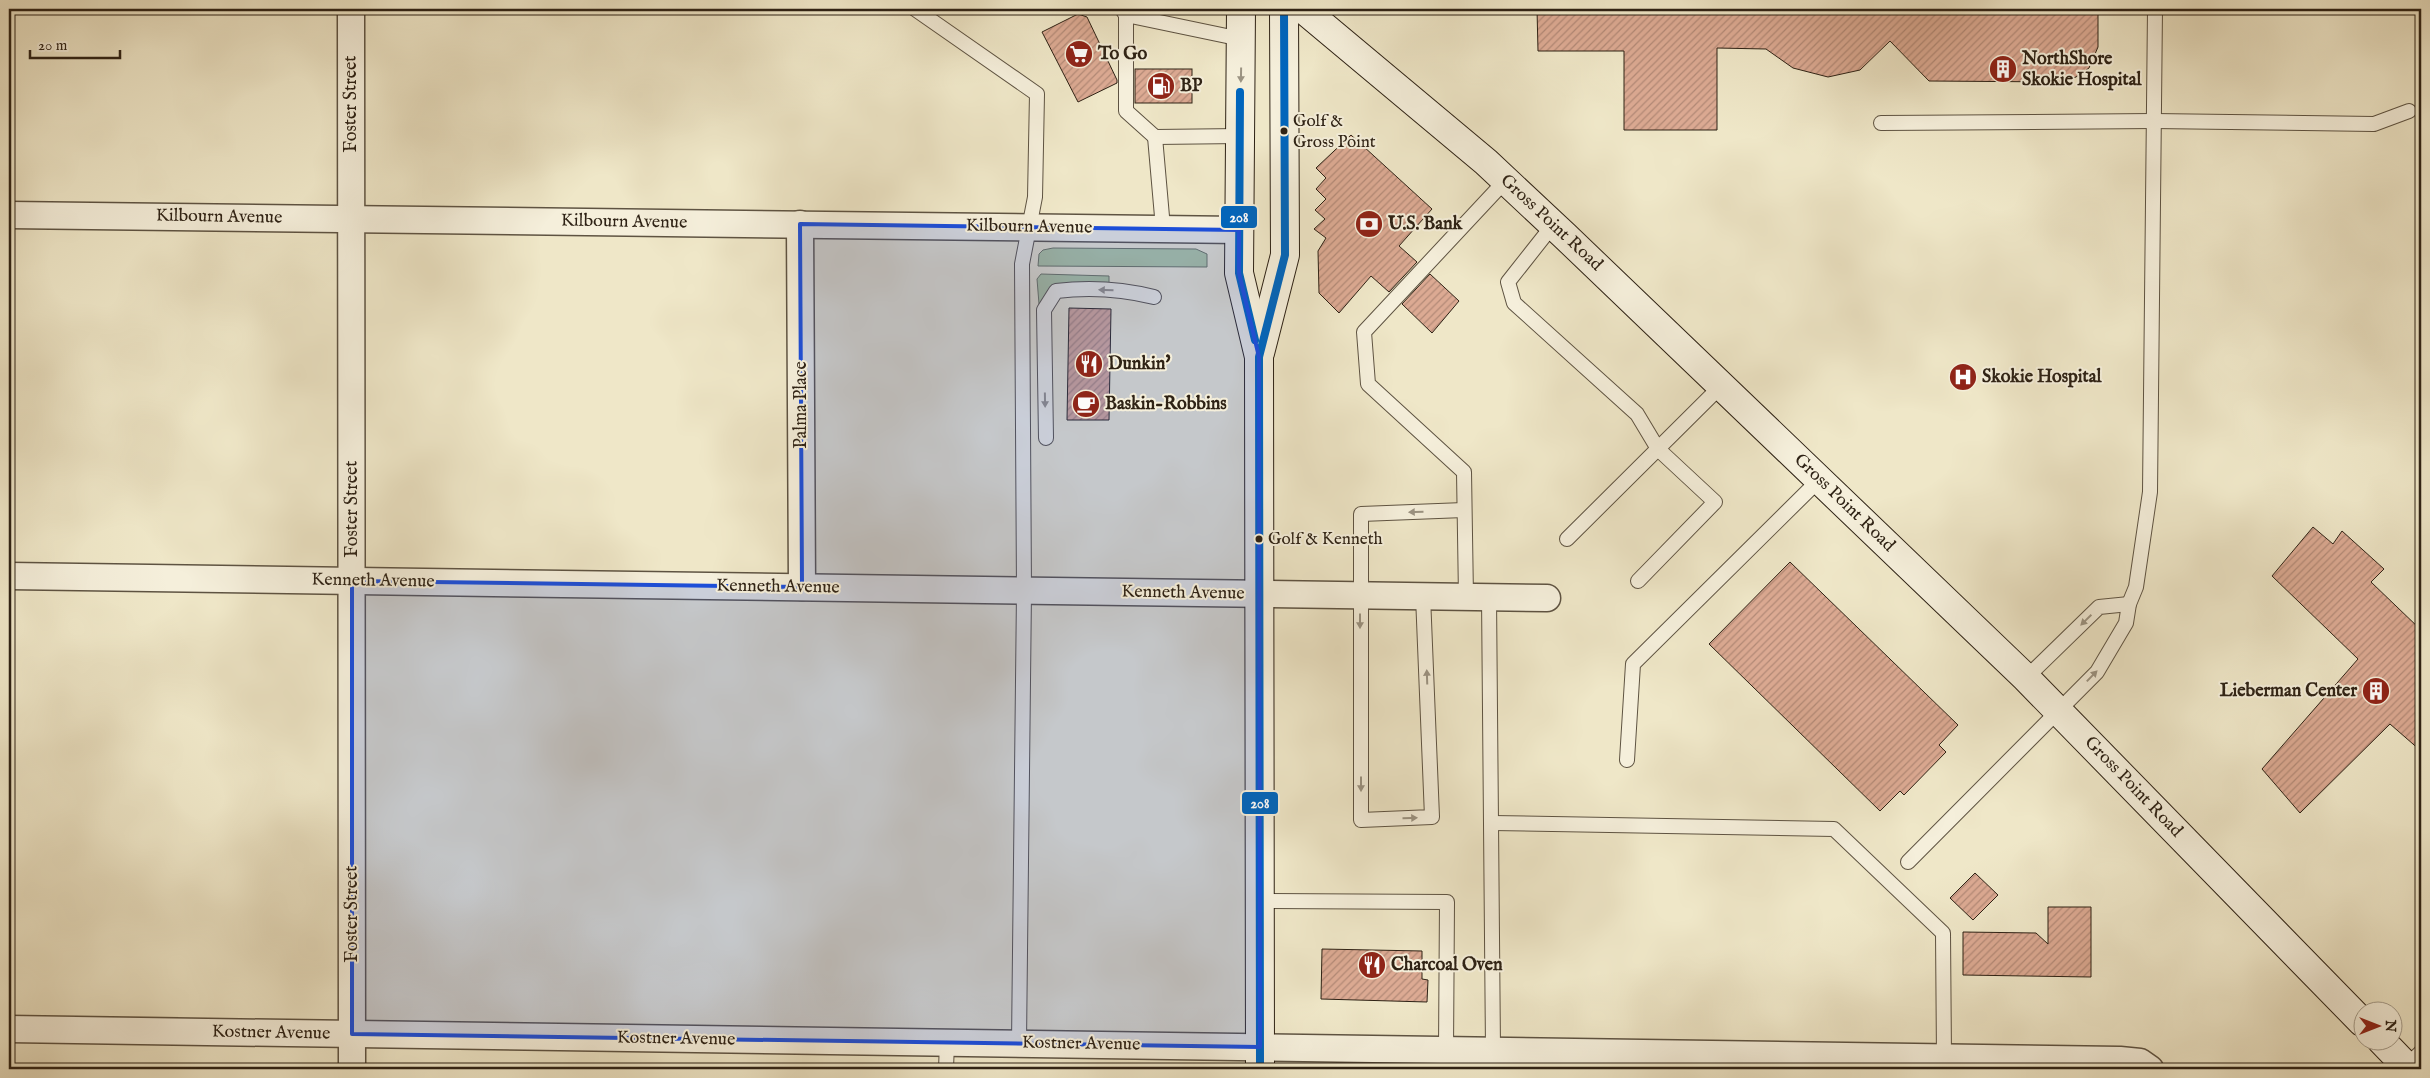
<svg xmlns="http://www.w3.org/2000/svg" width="2430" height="1078" font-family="'IM FELL English',serif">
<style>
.green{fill:#b4c79a;stroke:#717458}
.building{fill:url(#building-hatch);stroke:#2e2215}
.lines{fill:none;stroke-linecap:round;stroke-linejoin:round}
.lane-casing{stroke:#5e5342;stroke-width:16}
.street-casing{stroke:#5e5342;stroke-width:29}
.secondary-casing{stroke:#2e2215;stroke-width:30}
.lane{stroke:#f5efdb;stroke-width:14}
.street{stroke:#f5efdb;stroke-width:26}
.secondary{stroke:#f5efdb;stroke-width:28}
.bus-1-casing{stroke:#f5efdb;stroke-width:11}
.bus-1{stroke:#0065bd;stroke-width:8}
.oneway{fill:#9b9382}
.marked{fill:#1d4ed8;fill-opacity:0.2;stroke:#1d4ed8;stroke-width:4;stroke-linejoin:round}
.bus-dot{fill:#2e2215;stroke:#f5efdb;stroke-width:2}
.labels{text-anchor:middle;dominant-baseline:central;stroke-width:4;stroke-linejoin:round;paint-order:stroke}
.bus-label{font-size:17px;fill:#2e2215;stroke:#f5efdb;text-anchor:start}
.poi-label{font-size:18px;font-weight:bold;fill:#2e2215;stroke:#f5efdb;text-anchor:start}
.street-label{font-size:18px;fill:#2e2215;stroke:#f5efdb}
.line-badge{stroke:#f5efdb;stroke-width:2}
.badge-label{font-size:14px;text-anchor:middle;font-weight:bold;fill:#fff}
</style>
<defs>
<pattern id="building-hatch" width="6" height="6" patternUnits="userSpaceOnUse" patternTransform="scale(1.25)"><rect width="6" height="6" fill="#dcaa93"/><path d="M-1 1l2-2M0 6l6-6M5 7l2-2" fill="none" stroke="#b38a77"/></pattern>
</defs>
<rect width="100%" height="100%" fill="#efe7c8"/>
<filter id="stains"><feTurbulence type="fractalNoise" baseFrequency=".004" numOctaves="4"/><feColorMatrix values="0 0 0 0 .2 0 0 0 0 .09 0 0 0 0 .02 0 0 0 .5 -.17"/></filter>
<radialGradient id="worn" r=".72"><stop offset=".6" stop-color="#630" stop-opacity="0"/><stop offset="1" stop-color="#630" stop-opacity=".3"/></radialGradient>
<g class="green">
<polygon points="1053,248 1196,249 1207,254 1207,267 1038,266 1039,254 1043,250"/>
<polygon points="1041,274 1109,276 1109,284 1060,284 1039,304 1037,279"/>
</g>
<g class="building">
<polygon points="1537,9 2098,9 2098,47 2089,68 2076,77 2061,82 1929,81 1890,41 1860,70 1828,77 1793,68 1766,49 1717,48 1717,130 1624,130 1624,51 1538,51"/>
<polygon points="1078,14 1087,17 1117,80 1117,83 1078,102 1042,32"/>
<rect x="1135" y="69" width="57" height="34"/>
<polygon points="1351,135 1432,209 1399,246 1417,262 1389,292 1371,276 1339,313 1319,293 1318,251 1326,238 1314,229 1325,219 1315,210 1326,199 1316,189 1326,178 1316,168"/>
<polygon points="1430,274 1459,301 1432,333 1402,304"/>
<polygon points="1069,308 1111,309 1109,420 1067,420"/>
<polygon points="2313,527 2333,544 2342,531 2384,569 2371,582 2421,630 2421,751 2390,724 2300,813 2262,769 2358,659 2272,576"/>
<polygon points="1790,562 1958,725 1939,745 1946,752 1904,795 1900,791 1880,811 1709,644"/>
<polygon points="1975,873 1998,895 1973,920 1950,898"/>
<polygon points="2048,907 2091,907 2091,977 1963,975 1963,932 2036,933 2048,944"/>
<polygon points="1322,949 1422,951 1422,979 1428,980 1427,1002 1321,999"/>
</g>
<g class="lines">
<defs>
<g id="lane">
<polyline points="915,9 1037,94 1035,197 1022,264 1024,591 1019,1043"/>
<polyline points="1122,9 1126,15 1126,111 1155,137 1240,136"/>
<polyline points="1126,15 1241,39"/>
<polyline points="1881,123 2154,121 2374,124 2409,111"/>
<polyline points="1155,137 1163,228"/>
<polyline points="1553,225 1508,282 1514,303 1637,414 1658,449 1715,502 1638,581"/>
<path d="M1046 438 1044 310 1056 291C1089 287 1122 289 1154 297"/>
<polyline points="1567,539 1721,386"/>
<polyline points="1423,596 1432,817 1361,820 1361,514 1464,510"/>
<polyline points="1466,597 1464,472 1368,384 1364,332 1506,180"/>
<polyline points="1489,597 1493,1050"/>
<polyline points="2026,678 2099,607 2129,604"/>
<polyline points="1627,760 1633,664 1819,480"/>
<polyline points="1492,823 1834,829 1943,933 1944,1058"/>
<polyline points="1908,862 2097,672 2126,623 2129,604 2136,587 2150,492 2155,9"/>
<polyline points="1260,901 1447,902 1446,1050"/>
<polyline points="1483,1050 1483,1069"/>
<polyline points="2406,1066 2421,1052"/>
<polyline points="946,1069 947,1042"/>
</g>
<g id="street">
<polyline points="351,9 352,1069"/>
<polyline points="9,215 1239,230"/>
<polyline points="800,224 802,587"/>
<polyline points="9,576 1547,598"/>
<polyline points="9,1029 2120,1060 2140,1062 2150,1069"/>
</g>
<g id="secondary">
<polyline points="1241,9 1239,273 1259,357 1260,1069"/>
<polyline points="1303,9 1486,162 1565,236 2026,678 2362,1022"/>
<polyline points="1260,353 1285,255 1284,9"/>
<polyline points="2381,1040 2409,1069"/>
</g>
</defs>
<use href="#lane" class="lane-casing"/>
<use href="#street" class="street-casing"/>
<use href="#secondary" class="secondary-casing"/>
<use href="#lane" class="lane"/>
<use href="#street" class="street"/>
<use href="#secondary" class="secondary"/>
<defs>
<g id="bus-1">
<polyline points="1240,92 1239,273 1255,340"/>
<polyline points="1260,1069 1259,357 1285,255 1284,9"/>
</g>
</defs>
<use href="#bus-1" class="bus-1-casing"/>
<use href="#bus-1" class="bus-1"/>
</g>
<defs><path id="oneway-solid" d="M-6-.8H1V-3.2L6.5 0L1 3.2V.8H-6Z" transform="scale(1.25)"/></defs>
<g class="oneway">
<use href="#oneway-solid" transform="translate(1241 75) rotate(91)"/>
<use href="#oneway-solid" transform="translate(1106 290) rotate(-178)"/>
<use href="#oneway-solid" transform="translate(1045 400) rotate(89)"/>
<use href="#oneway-solid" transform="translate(1416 512) rotate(178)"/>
<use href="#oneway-solid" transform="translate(2086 620) rotate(136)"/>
<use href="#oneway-solid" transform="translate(1360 621) rotate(90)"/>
<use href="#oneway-solid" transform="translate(2092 676) rotate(-46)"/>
<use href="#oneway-solid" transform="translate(1427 677) rotate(-92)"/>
<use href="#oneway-solid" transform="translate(1361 784) rotate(90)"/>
<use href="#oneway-solid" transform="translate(1410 818) rotate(-2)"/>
</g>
<path class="marked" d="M800 224 1239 230V273L1259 357 1260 1047 352 1034V581L802 587Z"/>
<defs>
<symbol id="supermarket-disc" viewBox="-11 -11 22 22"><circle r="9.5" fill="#8f2418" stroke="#f5efdb"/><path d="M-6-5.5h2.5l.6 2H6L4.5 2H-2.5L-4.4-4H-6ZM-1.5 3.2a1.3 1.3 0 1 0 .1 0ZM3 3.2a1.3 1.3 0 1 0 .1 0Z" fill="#fff"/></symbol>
<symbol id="building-disc" viewBox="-11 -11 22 22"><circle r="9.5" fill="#8f2418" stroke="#f5efdb"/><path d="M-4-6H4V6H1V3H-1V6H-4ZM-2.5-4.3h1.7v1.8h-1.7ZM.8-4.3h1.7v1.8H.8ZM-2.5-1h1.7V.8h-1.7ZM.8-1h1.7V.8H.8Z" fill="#fff"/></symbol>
<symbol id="fuel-disc" viewBox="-11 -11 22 22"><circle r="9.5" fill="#8f2418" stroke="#f5efdb"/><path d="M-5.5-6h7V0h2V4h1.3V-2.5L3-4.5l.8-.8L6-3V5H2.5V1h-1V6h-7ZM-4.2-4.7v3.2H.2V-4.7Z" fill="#fff"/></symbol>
<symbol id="bank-disc" viewBox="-11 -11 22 22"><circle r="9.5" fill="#8f2418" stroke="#f5efdb"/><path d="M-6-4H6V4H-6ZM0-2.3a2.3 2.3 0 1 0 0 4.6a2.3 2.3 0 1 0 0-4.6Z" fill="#fff"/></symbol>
<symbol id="restaurant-disc" viewBox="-11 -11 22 22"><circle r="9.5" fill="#8f2418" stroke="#f5efdb"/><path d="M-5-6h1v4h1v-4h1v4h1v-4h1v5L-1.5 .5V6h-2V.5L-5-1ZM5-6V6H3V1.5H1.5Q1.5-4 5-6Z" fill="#fff"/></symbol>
<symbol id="hospital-disc" viewBox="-11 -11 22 22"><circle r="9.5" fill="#8f2418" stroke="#f5efdb"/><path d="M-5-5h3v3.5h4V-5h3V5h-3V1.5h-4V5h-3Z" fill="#fff"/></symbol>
<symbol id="cafe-disc" viewBox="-11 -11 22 22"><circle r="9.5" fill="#8f2418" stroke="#f5efdb"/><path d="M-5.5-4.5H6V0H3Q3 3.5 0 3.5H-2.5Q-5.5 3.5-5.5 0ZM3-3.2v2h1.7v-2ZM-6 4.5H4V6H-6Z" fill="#fff"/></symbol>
</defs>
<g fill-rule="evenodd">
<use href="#supermarket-disc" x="1063" y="38" width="32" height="32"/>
<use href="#building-disc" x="1987" y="53" width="32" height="32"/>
<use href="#fuel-disc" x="1145" y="70" width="32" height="32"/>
<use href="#bank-disc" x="1353" y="208" width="32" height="32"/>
<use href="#restaurant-disc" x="1073" y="348" width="32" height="32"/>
<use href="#hospital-disc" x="1947" y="361" width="32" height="32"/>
<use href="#cafe-disc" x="1070" y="388" width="32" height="32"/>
<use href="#building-disc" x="2360" y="675" width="32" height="32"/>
<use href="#restaurant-disc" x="1356" y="949" width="32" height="32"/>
</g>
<g class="bus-dot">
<circle cx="1284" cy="131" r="4.5"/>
<circle cx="1259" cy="539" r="4.5"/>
</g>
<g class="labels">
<g class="bus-label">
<text x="1293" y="121">Golf &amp;<tspan x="1293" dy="21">Gross Point</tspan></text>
<text x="1268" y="539">Golf &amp; Kenneth</text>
</g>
<g class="poi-label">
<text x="1098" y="54">To Go</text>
<text x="2022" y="59">NorthShore<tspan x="2022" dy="21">Skokie Hospital</tspan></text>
<text x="1180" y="86">BP</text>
<text x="1388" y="224">U.S. Bank</text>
<text x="1108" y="364">Dunkin'</text>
<text x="1982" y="377">Skokie Hospital</text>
<text x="1105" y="404">Baskin-Robbins</text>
<text x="2357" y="691" text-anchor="end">Lieberman Center</text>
<text x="1391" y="965">Charcoal Oven</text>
</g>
<g class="street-label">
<text transform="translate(351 104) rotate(-90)">Foster Street</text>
<text transform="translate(219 217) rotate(1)">Kilbourn Avenue</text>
<text transform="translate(624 222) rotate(1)">Kilbourn Avenue</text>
<text transform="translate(1551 223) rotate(43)">Gross Point Road</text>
<text transform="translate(1029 227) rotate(1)">Kilbourn Avenue</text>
<text transform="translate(801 405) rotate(-90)">Palma Place</text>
<text transform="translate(1844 503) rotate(44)">Gross Point Road</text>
<text transform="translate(352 509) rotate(-90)">Foster Street</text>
<text transform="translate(373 581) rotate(1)">Kenneth Avenue</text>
<text transform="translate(778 587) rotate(1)">Kenneth Avenue</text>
<text transform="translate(1183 593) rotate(1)">Kenneth Avenue</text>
<text transform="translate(2133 787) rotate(46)">Gross Point Road</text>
<text transform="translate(352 914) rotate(-90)">Foster Street</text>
<text transform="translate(271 1033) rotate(1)">Kostner Avenue</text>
<text transform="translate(676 1039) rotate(1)">Kostner Avenue</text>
<text transform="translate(1081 1044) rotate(1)">Kostner Avenue</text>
</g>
</g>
<g class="line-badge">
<rect x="1220" y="205" width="38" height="24" rx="5" fill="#0065bd"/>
<rect x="1241" y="791" width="38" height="24" rx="5" fill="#0065bd"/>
</g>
<g class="badge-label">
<text x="1239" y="222">208</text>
<text x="1260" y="808">208</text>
</g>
<rect width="2430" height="1078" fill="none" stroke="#efe7c8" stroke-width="30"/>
<rect x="10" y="10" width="2410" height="1058" fill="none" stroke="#2e2215" stroke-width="2.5"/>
<rect x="15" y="15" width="2400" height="1048" fill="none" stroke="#2e2215"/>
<g transform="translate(2378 1026) rotate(90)"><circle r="24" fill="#f5efdb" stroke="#a59d8c"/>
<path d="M0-4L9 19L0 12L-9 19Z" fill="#8f2418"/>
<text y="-8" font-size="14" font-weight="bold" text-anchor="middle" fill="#2e2215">N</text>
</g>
<path d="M30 50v8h90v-8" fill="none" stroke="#2e2215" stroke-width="2.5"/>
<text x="38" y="50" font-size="15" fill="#2e2215" stroke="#f5efdb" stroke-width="4" paint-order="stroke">20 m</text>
<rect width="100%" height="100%" filter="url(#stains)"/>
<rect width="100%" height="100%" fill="url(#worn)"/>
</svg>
